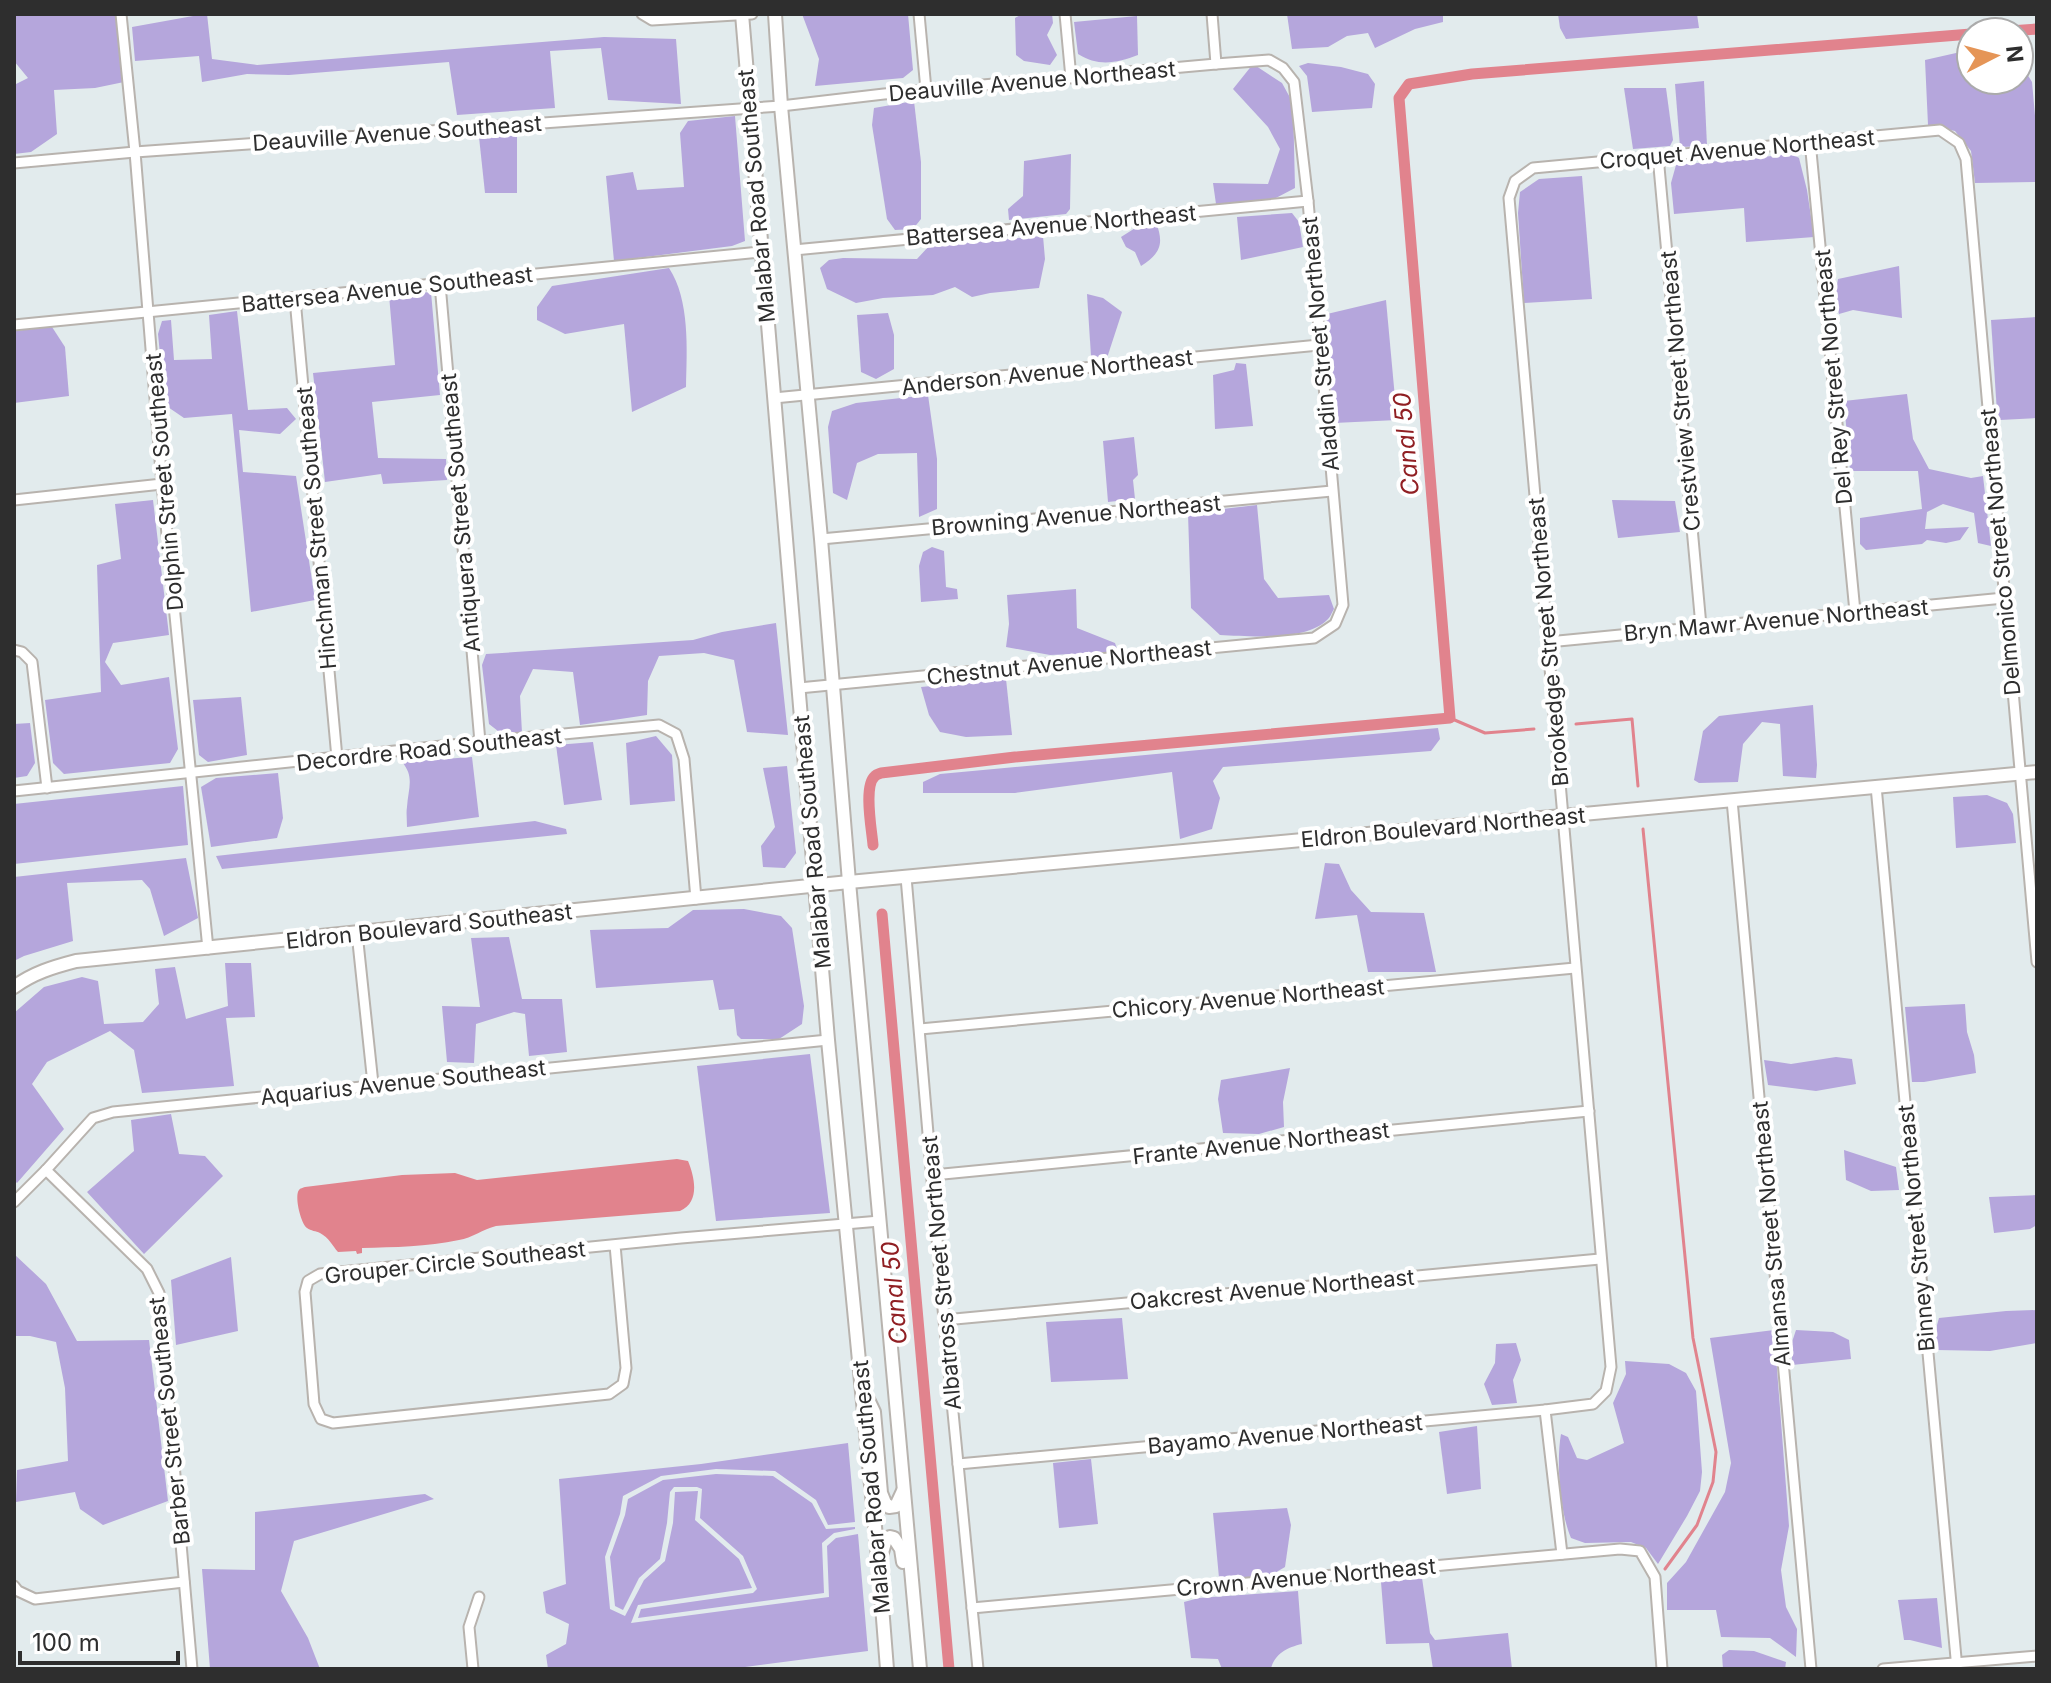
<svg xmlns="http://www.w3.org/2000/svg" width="2051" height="1683" font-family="Inter,sans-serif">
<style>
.green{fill:#b5a6dc}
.water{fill:#e1838d}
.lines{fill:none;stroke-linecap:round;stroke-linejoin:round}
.stream{stroke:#e1838d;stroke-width:3}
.canal{stroke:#e1838d;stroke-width:11}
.street-casing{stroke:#b8b3ae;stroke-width:13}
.secondary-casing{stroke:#b8b3ae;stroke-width:16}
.street{stroke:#fff;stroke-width:9}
.secondary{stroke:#fff;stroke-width:12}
.labels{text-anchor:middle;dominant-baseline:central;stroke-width:8;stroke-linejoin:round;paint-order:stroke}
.street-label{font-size:22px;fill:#2e2e2e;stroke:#fff}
.water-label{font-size:24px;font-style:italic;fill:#901f23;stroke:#fff}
</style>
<rect width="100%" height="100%" fill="#e2ebed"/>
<g class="green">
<polygon points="14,14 117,14 124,82 95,88 54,90 57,134 31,152 14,154 14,85 28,78 14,61"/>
<polygon points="194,14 207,14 212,59 257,65 604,37 676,39 681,104 608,100 601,48 550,51 555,108 457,115 449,62 289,75 247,74 202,82 199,56 135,61 132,27 193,16"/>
<polygon points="802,14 908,14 913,70 903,78 815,86 819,59"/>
<polygon points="1022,14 1052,14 1053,23 1047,35 1057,55 1050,65 1024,61 1016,55 1015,18"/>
<polygon points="1287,14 1443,14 1443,22 1415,29 1375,48 1368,33 1347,36 1328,47 1292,49"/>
<polygon points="1558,14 1697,14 1699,28 1566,39 1560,28"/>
<path d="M1137 16 1138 55C1117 63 1098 67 1078 54L1074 22Z"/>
<polygon points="1956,53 1971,53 1971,80 2019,80 2019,61 2032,82 2037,138 2037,182 1975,183 1971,151 1955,131 1928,125 1925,60"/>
<polygon points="1308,63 1341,67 1368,74 1375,84 1372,108 1312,112 1307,76 1299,66"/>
<polygon points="1253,64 1282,83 1293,103 1295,188 1274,199 1216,204 1213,183 1268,184 1280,149 1268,127 1233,89"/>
<polygon points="1704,81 1707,146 1680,147 1675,84"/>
<polygon points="1624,88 1666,88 1673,140 1670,146 1633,149"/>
<polygon points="914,101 921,162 921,219 913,229 895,230 887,219 872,125 874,108"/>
<polygon points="735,116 745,241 732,246 614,261 606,176 633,172 637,190 684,187 680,133 688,121"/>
<polygon points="517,135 517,193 485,193 479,137"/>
<polygon points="1071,154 1070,209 1066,214 1009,220 1008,209 1023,196 1024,161"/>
<polygon points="1792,154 1799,158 1807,190 1814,237 1746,242 1744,208 1674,214 1671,183 1676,165"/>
<polygon points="1582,176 1592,299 1524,303 1518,213 1520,192 1539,179"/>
<polygon points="1292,213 1299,222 1303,247 1241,260 1237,217"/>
<path d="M1156 222C1164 244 1161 253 1141 266L1135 252 1126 247 1121 237 1140 225Z"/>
<polygon points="1043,236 1045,259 1039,288 990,293 972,297 955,287 933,295 883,298 856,303 827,289 820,268 829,260 843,258 917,259 929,246"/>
<polygon points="1899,266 1902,318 1853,310 1839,314 1835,296 1838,279"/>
<path d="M669 268C690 300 687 349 686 387L632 412 624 324 565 334 537 320V307L552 286Z"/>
<polygon points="431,292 440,395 372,402 378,458 446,459 447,480 383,484 381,474 325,482 313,373 395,365 389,295"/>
<polygon points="1087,294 1103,298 1122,312 1107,358 1091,356"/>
<polygon points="1386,300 1397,420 1334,423 1326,331 1327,314"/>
<polygon points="237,311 248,410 287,408 296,419 280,434 239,430 243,472 296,476 315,600 251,612 232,414 184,418 165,405 158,334 162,321 171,320 174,360 212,359 209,315"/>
<polygon points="888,313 894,335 894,369 876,379 861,372 857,315"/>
<polygon points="2037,317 2037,418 2000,420 1997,413 1991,320"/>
<polygon points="52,327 65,347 69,396 14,403 14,331"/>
<polygon points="1236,363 1246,364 1253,426 1215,429 1213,375 1234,370"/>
<polygon points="1907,394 1913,439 1929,469 1971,478 1983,476 1991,546 1978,543 1974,513 1943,504 1927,512 1925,529 1969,527 1960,540 1946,543 1927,540 1922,544 1866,550 1860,544 1860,518 1922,509 1918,471 1850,471 1844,401"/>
<polygon points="928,395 937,459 937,509 919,517 917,453 878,454 857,463 847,500 833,493 828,427 832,411 856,403"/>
<polygon points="1134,437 1138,475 1133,480 1135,499 1108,502 1103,441"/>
<polygon points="153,500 169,635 113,643 105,662 121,685 169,677 178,749 170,763 64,774 53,763 45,700 101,692 97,565 121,559 115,504"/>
<polygon points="1612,500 1675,501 1680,532 1618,538"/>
<path d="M1257 505 1264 579 1278 598 1329 595 1334 609C1332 612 1330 618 1327 620 1304 642 1249 636 1220 635L1191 608 1188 513Z"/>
<polygon points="932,547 944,551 946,587 957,589 958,599 921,602 919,566 923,552"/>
<polygon points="1076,589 1077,628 1115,643 1118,652 1050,655 1006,647 1009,624 1007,595"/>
<polygon points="776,623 788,735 747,732 734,660 704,653 659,656 648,681 647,715 580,725 573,672 533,669 520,696 522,733 498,731 489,724 482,665 486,654 693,640 722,632"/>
<polygon points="1006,679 1012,735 966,737 940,732 929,715 921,687"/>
<polygon points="241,697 247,755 208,762 199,755 193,700"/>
<polygon points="1813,705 1817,765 1816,778 1783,776 1780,724 1762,722 1743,744 1738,782 1699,783 1694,780 1703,731 1719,716"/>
<polygon points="30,723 35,763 27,776 14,778 14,724"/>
<polygon points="1438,728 1440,739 1431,751 1223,767 1213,781 1220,798 1212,829 1180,839 1172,772 1015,793 923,793 923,782 940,774"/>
<polygon points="656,736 672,755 675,801 630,805 626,743"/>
<polygon points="593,742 602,800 564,805 556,745"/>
<path d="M472 757 479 817 407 827C407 820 406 813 407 807 408 789 415 777 402 762Z"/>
<polygon points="787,766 796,853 785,868 763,867 761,846 775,827 763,768"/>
<polygon points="278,773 283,818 277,838 211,847 201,787 216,778"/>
<polygon points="183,786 188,845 14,864 14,804"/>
<polygon points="1987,795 2007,803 2013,814 2016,843 1956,848 1953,797"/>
<polygon points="535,821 566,829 567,834 222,869 216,856"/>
<polygon points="186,858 198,918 164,936 150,889 142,880 67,883 73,941 24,956 14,961 14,877"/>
<polygon points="1325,863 1339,864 1351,890 1371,912 1424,913 1436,972 1368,972 1357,915 1315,919"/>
<polygon points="744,909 781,916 792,928 804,1006 802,1024 779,1039 741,1039 737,1035 734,1009 719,1010 713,980 596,988 590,930 668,928 693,910"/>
<polygon points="509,937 522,999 562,999 567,1052 529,1056 525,1014 514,1012 476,1024 474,1063 447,1062 442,1006 480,1007 471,938"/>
<polygon points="225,963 251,963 255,1017 226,1018 234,1086 142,1093 134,1050 110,1031 47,1062 32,1084 64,1129 17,1183 14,1180 14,1013 44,987 82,977 98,981 104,1024 143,1022 159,1004 155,969 175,967 186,1019 228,1006"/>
<polygon points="1965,1004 1967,1032 1974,1055 1976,1073 1924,1082 1912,1082 1905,1007"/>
<polygon points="810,1054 830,1213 716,1221 697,1066"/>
<polygon points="1836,1057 1852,1059 1856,1084 1816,1091 1768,1085 1764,1060 1791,1064"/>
<polygon points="1290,1068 1283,1102 1284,1127 1259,1134 1223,1133 1218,1099 1221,1080"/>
<polygon points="171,1114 179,1154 205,1156 223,1176 144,1254 87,1192 134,1151 131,1120"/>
<polygon points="1844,1150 1896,1167 1899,1190 1871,1191 1846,1180"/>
<polygon points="2037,1195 2037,1225 2030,1229 1994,1233 1989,1197"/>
<polygon points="14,1254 46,1284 77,1341 149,1340 168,1501 103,1525 80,1509 75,1492 16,1502 17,1470 68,1461 65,1388 56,1342 30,1336 14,1336"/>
<polygon points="231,1257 238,1331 176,1345 171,1280"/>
<polygon points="2037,1310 2037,1343 1990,1351 1937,1350 1935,1332 1939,1318 2006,1311"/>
<polygon points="1122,1318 1128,1379 1051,1382 1046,1322"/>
<polygon points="1774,1330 1789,1526 1781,1570 1786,1607 1797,1629 1796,1657 1770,1638 1721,1637 1716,1610 1667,1610 1667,1583 1686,1562 1725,1492 1731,1463 1710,1338"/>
<polygon points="1796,1330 1833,1332 1849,1340 1851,1359 1792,1365 1792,1342"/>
<polygon points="1516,1343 1521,1360 1513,1380 1517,1403 1492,1405 1484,1384 1495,1363 1496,1344"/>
<path d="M1625 1361 1669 1364 1686 1373 1696 1391 1702 1472 1700 1491 1687 1516 1658 1564 1646 1548 1631 1542 1585 1543 1571 1538C1560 1512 1556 1462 1561 1434L1568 1437 1577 1458 1587 1460 1624 1443 1613 1403 1626 1374Z"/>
<polygon points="1477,1426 1481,1489 1447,1494 1439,1432"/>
<polygon points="848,1443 855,1522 828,1525 816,1500 775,1471 716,1469 661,1476 623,1496 620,1514 605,1557 610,1609 625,1616 644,1580 665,1561 673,1523 675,1492 698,1491 695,1520 739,1559 752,1588 638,1605 631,1623 829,1597 827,1546 836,1538 858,1534 868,1651 730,1669 548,1669 546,1655 566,1644 569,1624 546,1613 543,1592 566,1584 559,1479 701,1464"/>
<polygon points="1091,1459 1098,1524 1059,1528 1053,1463"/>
<polygon points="716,1474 773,1476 812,1503 826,1529 855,1527 855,1529 834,1533 822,1543 824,1593 638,1618 641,1609 753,1593 757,1589 743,1556 700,1518 702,1489 697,1487 674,1487 670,1492 667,1523 660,1559 639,1578 623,1610 615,1606 610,1557 625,1515 628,1499 663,1480"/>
<polygon points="425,1494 434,1499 294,1541 281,1591 308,1638 320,1669 210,1669 202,1569 255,1570 255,1512"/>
<polygon points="1287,1508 1291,1525 1285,1567 1268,1577 1219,1578 1213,1513"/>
<polygon points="1422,1578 1430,1633 1435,1640 1508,1633 1512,1669 1433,1669 1429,1643 1386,1644 1381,1582"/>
<path d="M1298 1591 1302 1644C1288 1647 1274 1654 1271 1669H1222L1218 1659 1191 1658 1184 1602 1199 1598Z"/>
<polygon points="1937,1598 1942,1648 1910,1640 1904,1640 1898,1600"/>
<polygon points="1729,1650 1754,1651 1786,1662 1785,1669 1723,1669 1722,1655"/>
</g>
<path class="water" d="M677 1159 688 1161C695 1178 700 1202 680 1211L496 1226C483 1229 472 1238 459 1240 427 1247 394 1247 362 1248V1253L357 1254 356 1251 338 1252C332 1245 329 1238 320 1233 316 1231 311 1231 307 1228 301 1224 294 1196 299 1190 300 1188 303 1188 305 1187L402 1175 455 1173 477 1180Z"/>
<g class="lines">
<g class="stream">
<polyline points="1450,718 1485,733 1534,729"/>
<polyline points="1576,724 1632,719 1638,786"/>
<polyline points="1643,829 1693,1338 1716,1452 1713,1482 1697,1525 1665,1569"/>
</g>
<g class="canal">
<polyline points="1996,32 2037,29"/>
<path d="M873 845C872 831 863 786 875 776 877 774 879 774 881 773L1015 757 1450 718 1399 98 1409 84 1472 74 1971 34"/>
<polyline points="882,914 949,1669"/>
</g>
<defs>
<g id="street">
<polyline points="121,14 135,152 162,484 208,949"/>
<polyline points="642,14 652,20 752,14"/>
<polyline points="919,14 926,90"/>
<polyline points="1065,14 1071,78"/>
<polyline points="1212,14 1216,64"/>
<polyline points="1810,141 1855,612"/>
<polyline points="1658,156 1701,626"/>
<polyline points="14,163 135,152 781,106 884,94 1216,64 1269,60 1283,68 1294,82 1308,201 1343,605 1335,624 1314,638 799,688"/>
<polyline points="794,250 1308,201"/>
<polyline points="440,284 480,742"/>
<polyline points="295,299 337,758"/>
<polyline points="14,325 760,252"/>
<polyline points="774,398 1319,345"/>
<polyline points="14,500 162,484"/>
<polyline points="821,539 1332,491"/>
<polyline points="1548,642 2004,598"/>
<polyline points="14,650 22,652 32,662 47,788"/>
<polyline points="1876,786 1957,1669"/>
<polyline points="14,791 480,742 659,725 676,734 684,759 696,899"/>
<polyline points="1732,800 1811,1669"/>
<polyline points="906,877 944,1320 978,1669"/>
<polyline points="357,933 373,1084"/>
<polyline points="920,1029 1575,968"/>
<polyline points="46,1170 147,1269 159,1293 192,1669"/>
<polyline points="933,1175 1589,1111"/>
<polyline points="14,1202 46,1170 93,1118 113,1112 828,1040"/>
<polyline points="615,1245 626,1368 623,1384 609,1394 333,1423 321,1419 314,1404 305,1292 308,1281 320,1274 681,1238 880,1221"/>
<polyline points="944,1320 1600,1259"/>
<polyline points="1545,1410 1562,1554"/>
<polyline points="958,1464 1545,1410 1593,1404 1606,1391 1611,1367 1509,198 1515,181 1533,168 1940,130 1959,143 1966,159 2037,962"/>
<polyline points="14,1586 18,1591 35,1599 184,1582"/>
<polyline points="972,1608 1620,1549 1640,1551 1655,1577 1662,1669"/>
<polyline points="473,1669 469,1627 479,1597"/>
<polyline points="1883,1669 2037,1656"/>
</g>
<g id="secondary">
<polyline points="742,14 828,1040 879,1568 887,1669"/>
<polyline points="775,14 781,106 821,539 849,882 920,1669"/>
<path d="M14 987C33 973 53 967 76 961L849 882 2037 772"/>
<polyline points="864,1391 874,1412 881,1493 885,1503 889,1507 896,1506 903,1491"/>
<polyline points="881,1556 886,1539 890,1537 894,1538 901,1549 903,1562"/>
</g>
</defs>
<use href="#street" class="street-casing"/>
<use href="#secondary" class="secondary-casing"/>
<use href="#street" class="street"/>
<use href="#secondary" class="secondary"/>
</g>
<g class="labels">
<g class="street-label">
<text transform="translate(1032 81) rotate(-5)">Deauville Avenue Northeast</text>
<text transform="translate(397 133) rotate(-4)">Deauville Avenue Southeast</text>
<text transform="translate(1737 149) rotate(-5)">Croquet Avenue Northeast</text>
<text transform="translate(756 196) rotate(-95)">Malabar Road Southeast</text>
<text transform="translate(1051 225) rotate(-5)">Battersea Avenue Northeast</text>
<text transform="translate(387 289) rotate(-6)">Battersea Avenue Southeast</text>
<text transform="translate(1320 344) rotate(-95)">Aladdin Street Northeast</text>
<text transform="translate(1047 372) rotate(-6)">Anderson Avenue Northeast</text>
<text transform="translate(1833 377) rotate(-95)">Del Rey Street Northeast</text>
<text transform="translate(1680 391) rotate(-95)">Crestview Street Northeast</text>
<text transform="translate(164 482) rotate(-95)">Dolphin Street Southeast</text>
<text transform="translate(460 513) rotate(-95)">Antiquera Street Southeast</text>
<text transform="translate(1076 515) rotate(-5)">Browning Avenue Northeast</text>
<text transform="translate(316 528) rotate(-95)">Hinchman Street Southeast</text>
<text transform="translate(2000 552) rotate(-95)">Delmonico Street Northeast</text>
<text transform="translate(1776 620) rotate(-5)">Bryn Mawr Avenue Northeast</text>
<text transform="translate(1548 642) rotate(-95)">Brookedge Street Northeast</text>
<text transform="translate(1069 662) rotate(-6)">Chestnut Avenue Northeast</text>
<text transform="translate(429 749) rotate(-6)">Decordre Road Southeast</text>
<text transform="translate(1443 827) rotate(-5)">Eldron Boulevard Northeast</text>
<text transform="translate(812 842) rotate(-95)">Malabar Road Southeast</text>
<text transform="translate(429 926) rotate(-6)">Eldron Boulevard Southeast</text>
<text transform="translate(1248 998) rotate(-5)">Chicory Avenue Northeast</text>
<text transform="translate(403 1082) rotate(-6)">Aquarius Avenue Southeast</text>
<text transform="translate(1261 1143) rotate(-6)">Frante Avenue Northeast</text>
<text transform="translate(1916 1228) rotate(-95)">Binney Street Northeast</text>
<text transform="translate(1771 1234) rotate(-95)">Almansa Street Northeast</text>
<text transform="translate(455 1262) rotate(-6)">Grouper Circle Southeast</text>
<text transform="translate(941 1273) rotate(-95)">Albatross Street Northeast</text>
<text transform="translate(1272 1289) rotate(-5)">Oakcrest Avenue Northeast</text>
<text transform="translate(169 1421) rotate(-96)">Barber Street Southeast</text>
<text transform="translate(1285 1434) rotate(-5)">Bayamo Avenue Northeast</text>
<text transform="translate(871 1487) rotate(-95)">Malabar Road Southeast</text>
<text transform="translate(1306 1577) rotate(-5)">Crown Avenue Northeast</text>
</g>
<g class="water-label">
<text transform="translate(1406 444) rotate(-95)">Canal 50</text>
<text transform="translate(894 1293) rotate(-95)">Canal 50</text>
</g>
</g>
<rect width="2051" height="1683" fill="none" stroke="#2e2e2e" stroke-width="32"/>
<g transform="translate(1995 56) rotate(84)"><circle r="38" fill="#ffffff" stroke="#ababab" stroke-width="2"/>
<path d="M0-6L14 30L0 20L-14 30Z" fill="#e59557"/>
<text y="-12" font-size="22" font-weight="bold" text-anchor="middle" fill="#2e2e2e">N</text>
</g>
<path d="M20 1651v12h158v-12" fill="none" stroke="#2e2e2e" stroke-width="4"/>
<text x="32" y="1651" font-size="24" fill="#2e2e2e" stroke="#ffffff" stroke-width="6" paint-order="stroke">100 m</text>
</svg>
